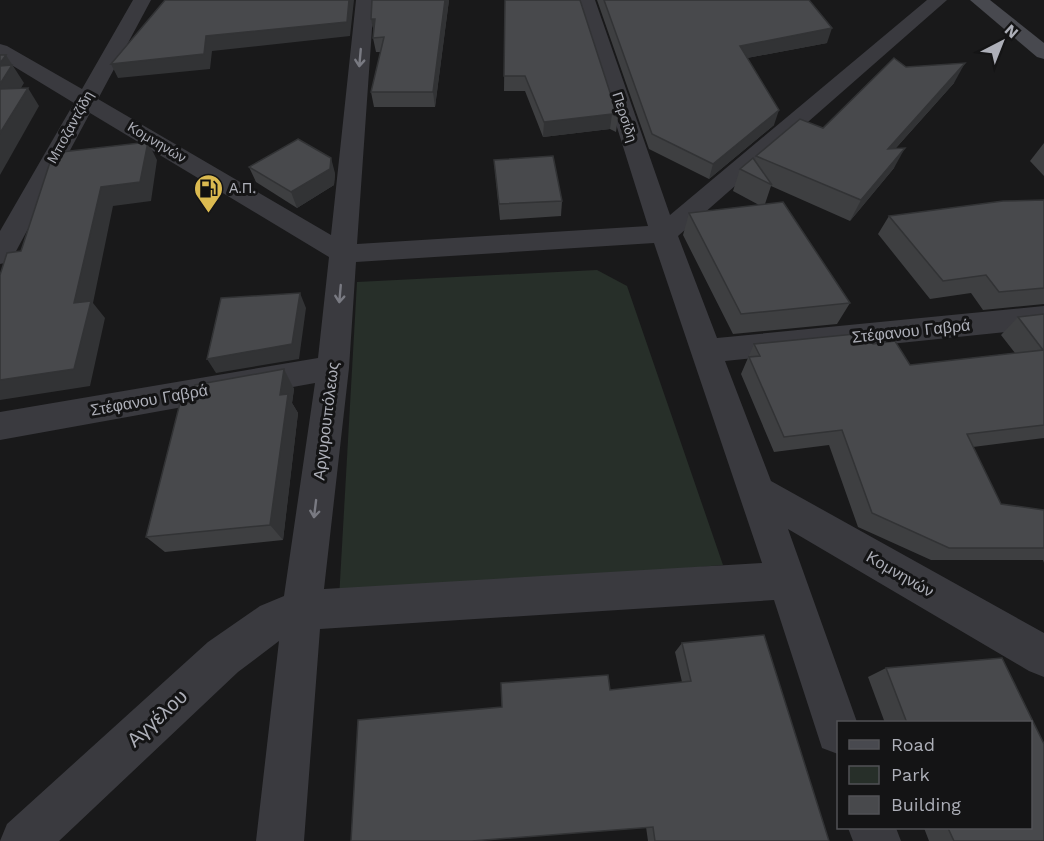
<svg xmlns="http://www.w3.org/2000/svg" width="1044" height="841" font-family="'Work Sans',sans-serif">
<style>
.green{fill:#272f29}
.lines{fill:none;stroke-linecap:round;stroke-linejoin:round}
.street{fill:#3a3a3f;fill-rule:evenodd}
.secondary{fill:#48494f;fill-rule:evenodd}
.wall{fill:#3e3f41}
.shaded-wall{fill:#323335}
.building{fill:#48494c;stroke:#323335;stroke-width:1.5}
.oneway{stroke:#797a82}
.labels{text-anchor:middle;dominant-baseline:central;stroke-width:6;stroke-linejoin:round;paint-order:stroke}
.far-street-label{font-size:14px;fill:#adafb8;stroke:#141415}
.far-poi-label{font-size:14px;fill:#adafb8;stroke:#141415;text-anchor:start}
.street-label{font-size:16px;fill:#adafb8;stroke:#141415}
.near-street-label{font-size:20px;fill:#adafb8;stroke:#141415}
</style>
<rect width="100%" height="100%" fill="#19191a"/>
<polygon class="green" points="597,270 627,286 723,565 339,599 357,282"/>
<g class="lines">
<g class="street">
<path d="M133 0H151L98 99 331 235 356 0H374L357 244 648 226 577 0H595L670 215 927 0H947L678 236 717 338 1044 306V328L725 361 771 481 1044 633V677L1029 671 788 529 857 722H838V754L822 748 774 600 320 629 304 841H256L279 641 238 672 59 841H0L7 824 208 642 260 606 284 596 315 383 0 440V412L318 358 329 257 90 113 14 255 10 262 0 264V231L74 103 0 58V44L7 46 82 89ZM654 243 762 563 324 589 349 368 356 262Z"/>
<polygon points="848,828 896,828 901,841 853,841"/>
</g>
<polygon class="secondary" points="970,0 990,0 1044,43 1044,59 1037,57"/>
</g>
<g class="wall">
<polygon points="372,0 449,0 435,107 374,107 371,92 381,52 376,52 373,38 374,32 371,19"/>
<polygon points="505,0 618,117 616,132 610,129 543,137 525,91 504,91"/>
<polygon points="597,0 809,0 827,43 747,58 774,125 709,179 649,149"/>
<polygon points="906,67 954,83 896,148 894,168 850,221 771,186 765,204 850,303 837,324 733,334 683,235 689,213 759,205 733,191 740,169 755,160 756,156 823,128"/>
<polygon points="1044,143 1044,176 1030,161"/>
<polygon points="494,160 562,201 561,216 500,220"/>
<polygon points="249,167 335,173 334,185 297,208 256,182"/>
<polygon points="1044,200 1044,304 983,310 971,293 930,299 878,234 889,216"/>
<polygon points="1044,314 1044,438 973,447 1001,504 1044,510 1044,563 1043,560 931,560 858,527 829,445 774,452 741,374 754,344 873,344 910,365 1015,353 1001,335 1018,317"/>
<polygon points="284,369 294,389 292,403 298,413 283,540 165,552 146,537 191,402"/>
<polygon points="682,643 829,841 648,841 646,827 502,707 610,690 682,682 675,652"/>
<polygon points="1002,658 1044,744 1044,841 929,841 924,828 1030,828 1030,723 885,723 868,677 886,668"/>
</g>
<g class="shaded-wall">
<polygon points="349,0 354,0 350,36 212,51 210,69 118,78 111,64 206,36"/>
<polygon points="445,0 449,0 435,107 433,92"/>
<polygon points="371,19 375,19 374,33"/>
<polygon points="832,28 827,43 736,60 740,46"/>
<polygon points="6,55 24,83 9,108 0,95 0,63"/>
<polygon points="965,63 954,83 877,169 888,149"/>
<polygon points="28,88 39,106 0,175 0,133"/>
<polygon points="779,110 774,125 709,179 713,164"/>
<polygon points="612,114 610,129 543,137 544,122"/>
<polygon points="148,142 157,160 151,201 113,206 93,303 105,318 90,386 0,400 0,380 74,303 101,187"/>
<polygon points="905,148 894,168 850,221 861,200"/>
<polygon points="331,158 335,173 334,185 297,208 291,192"/>
<polygon points="300,293 306,308 299,359 216,373 207,359"/>
<polygon points="284,369 294,389 292,403 298,413 283,540 270,525 280,395"/>
</g>
<g class="building">
<polygon points="165,0 349,0 347,22 206,36 204,54 111,64"/>
<polygon points="372,0 445,0 433,92 371,92 384,37 373,38 375,19 371,19"/>
<polygon points="505,0 580,0 618,117 612,114 544,122 525,76 504,76"/>
<polygon points="604,0 809,0 832,28 740,46 779,110 713,164 652,134"/>
<polygon points="0,55 6,55 0,63"/>
<polygon points="894,58 906,67 965,63 888,149 905,148 861,200 756,156 800,119 823,128"/>
<polygon points="12,65 0,84 0,66"/>
<polygon points="28,88 0,133 0,89"/>
<polygon points="298,139 331,158 330,169 291,192 249,167"/>
<polygon points="148,142 140,182 101,187 74,303 91,301 74,369 0,380 0,275 7,253 21,251 53,153"/>
<polygon points="553,156 562,201 499,204 494,160"/>
<polygon points="753,158 772,185 740,169"/>
<polygon points="1044,200 1044,288 999,292 986,275 943,281 889,216 1003,201"/>
<polygon points="783,202 850,303 741,314 689,213"/>
<polygon points="300,293 292,344 207,359 221,298"/>
<polygon points="1044,314 1044,425 967,434 1001,504 1044,510 1044,548 949,548 872,513 842,430 784,437 749,357 760,356 754,344 865,333 873,344 895,341 910,365 1043,350 1018,317"/>
<polygon points="284,369 280,395 288,394 270,525 146,537 180,403 191,402 195,385"/>
<polygon points="764,635 829,841 655,841 653,827 472,841 351,841 358,720 502,707 501,683 608,675 610,690 691,681 682,643"/>
<polygon points="1002,658 1044,744 1044,841 954,841 948,828 1030,828 1030,723 907,723 886,668"/>
</g>
<defs><path id="oneway-shaft" d="M-6 0H5M1.5-3L5.5 0L1.5 3" fill="none" stroke-width="1.6" stroke-linecap="round" stroke-linejoin="round" transform="scale(1.5)"/></defs>
<g class="oneway">
<use href="#oneway-shaft" transform="translate(360 58) rotate(95)"/>
<use href="#oneway-shaft" transform="translate(340 294) rotate(95)"/>
<use href="#oneway-shaft" transform="translate(315 509) rotate(97)"/>
</g>
<defs>
<symbol id="fuel-pin" viewBox="-11 -11 22 30"><path d="M0 17L-7.5 6A9.5 9.5 0 1 1 7.5 6Z" fill="#dbba50" stroke="#141415"/><path d="M-5.5-6h7V0h2V4h1.3V-2.5L3-4.5l.8-.8L6-3V5H2.5V1h-1V6h-7ZM-4.2-4.7v3.2H.2V-4.7Z" fill="#111"/></symbol>
</defs>
<g fill-rule="evenodd">
<use href="#fuel-pin" x="192" y="172" width="33" height="45"/>
</g>
<g class="labels">
<g class="far-street-label">
<text transform="translate(625 117) rotate(72)">Περσίδη</text>
<text transform="translate(70 127) rotate(-61)">Μποζαντζίδη</text>
<text transform="translate(157 142) rotate(31)">Κομνηνών</text>
</g>
<g class="far-poi-label">
<text x="229" y="188">Α.Π.</text>
</g>
<g class="street-label">
<text transform="translate(911 331) rotate(-6)">Στέφανου Γαβρά</text>
<text transform="translate(149 400) rotate(-10)">Στέφανου Γαβρά</text>
<text transform="translate(326 421) rotate(-83)">Αργυρουπόλεως</text>
<text transform="translate(900 574) rotate(30)">Κομνηνών</text>
</g>
<g class="near-street-label">
<text transform="translate(157 718) rotate(-43)">Αγγέλου</text>
</g>
</g>
<rect x="837" y="721" width="195" height="108" fill="#141415" stroke="#515256" stroke-width="1.5"/>
<rect x="849" y="740" width="30" height="9" fill="#48494f" stroke="#515256" stroke-width="1.5"/>
<text x="891" y="751" font-size="18" fill="#adafb8">Road</text>
<rect x="849" y="766" width="30" height="18" fill="#272f29" stroke="#515256" stroke-width="1.5"/>
<text x="891" y="781" font-size="18" fill="#adafb8">Park</text>
<rect x="849" y="796" width="30" height="18" fill="#48494c" stroke="#515256" stroke-width="1.5"/>
<text x="891" y="811" font-size="18" fill="#adafb8">Building</text>
<g transform="translate(1002 42) rotate(42)" stroke="#141415" stroke-width="4.5" paint-order="stroke">
<path d="M0-4.5L10 22L0 15L-10 22Z" fill="#adafb8"/>
<text y="-9" font-size="16" font-weight="bold" text-anchor="middle" fill="#adafb8">N</text>
</g>
</svg>
